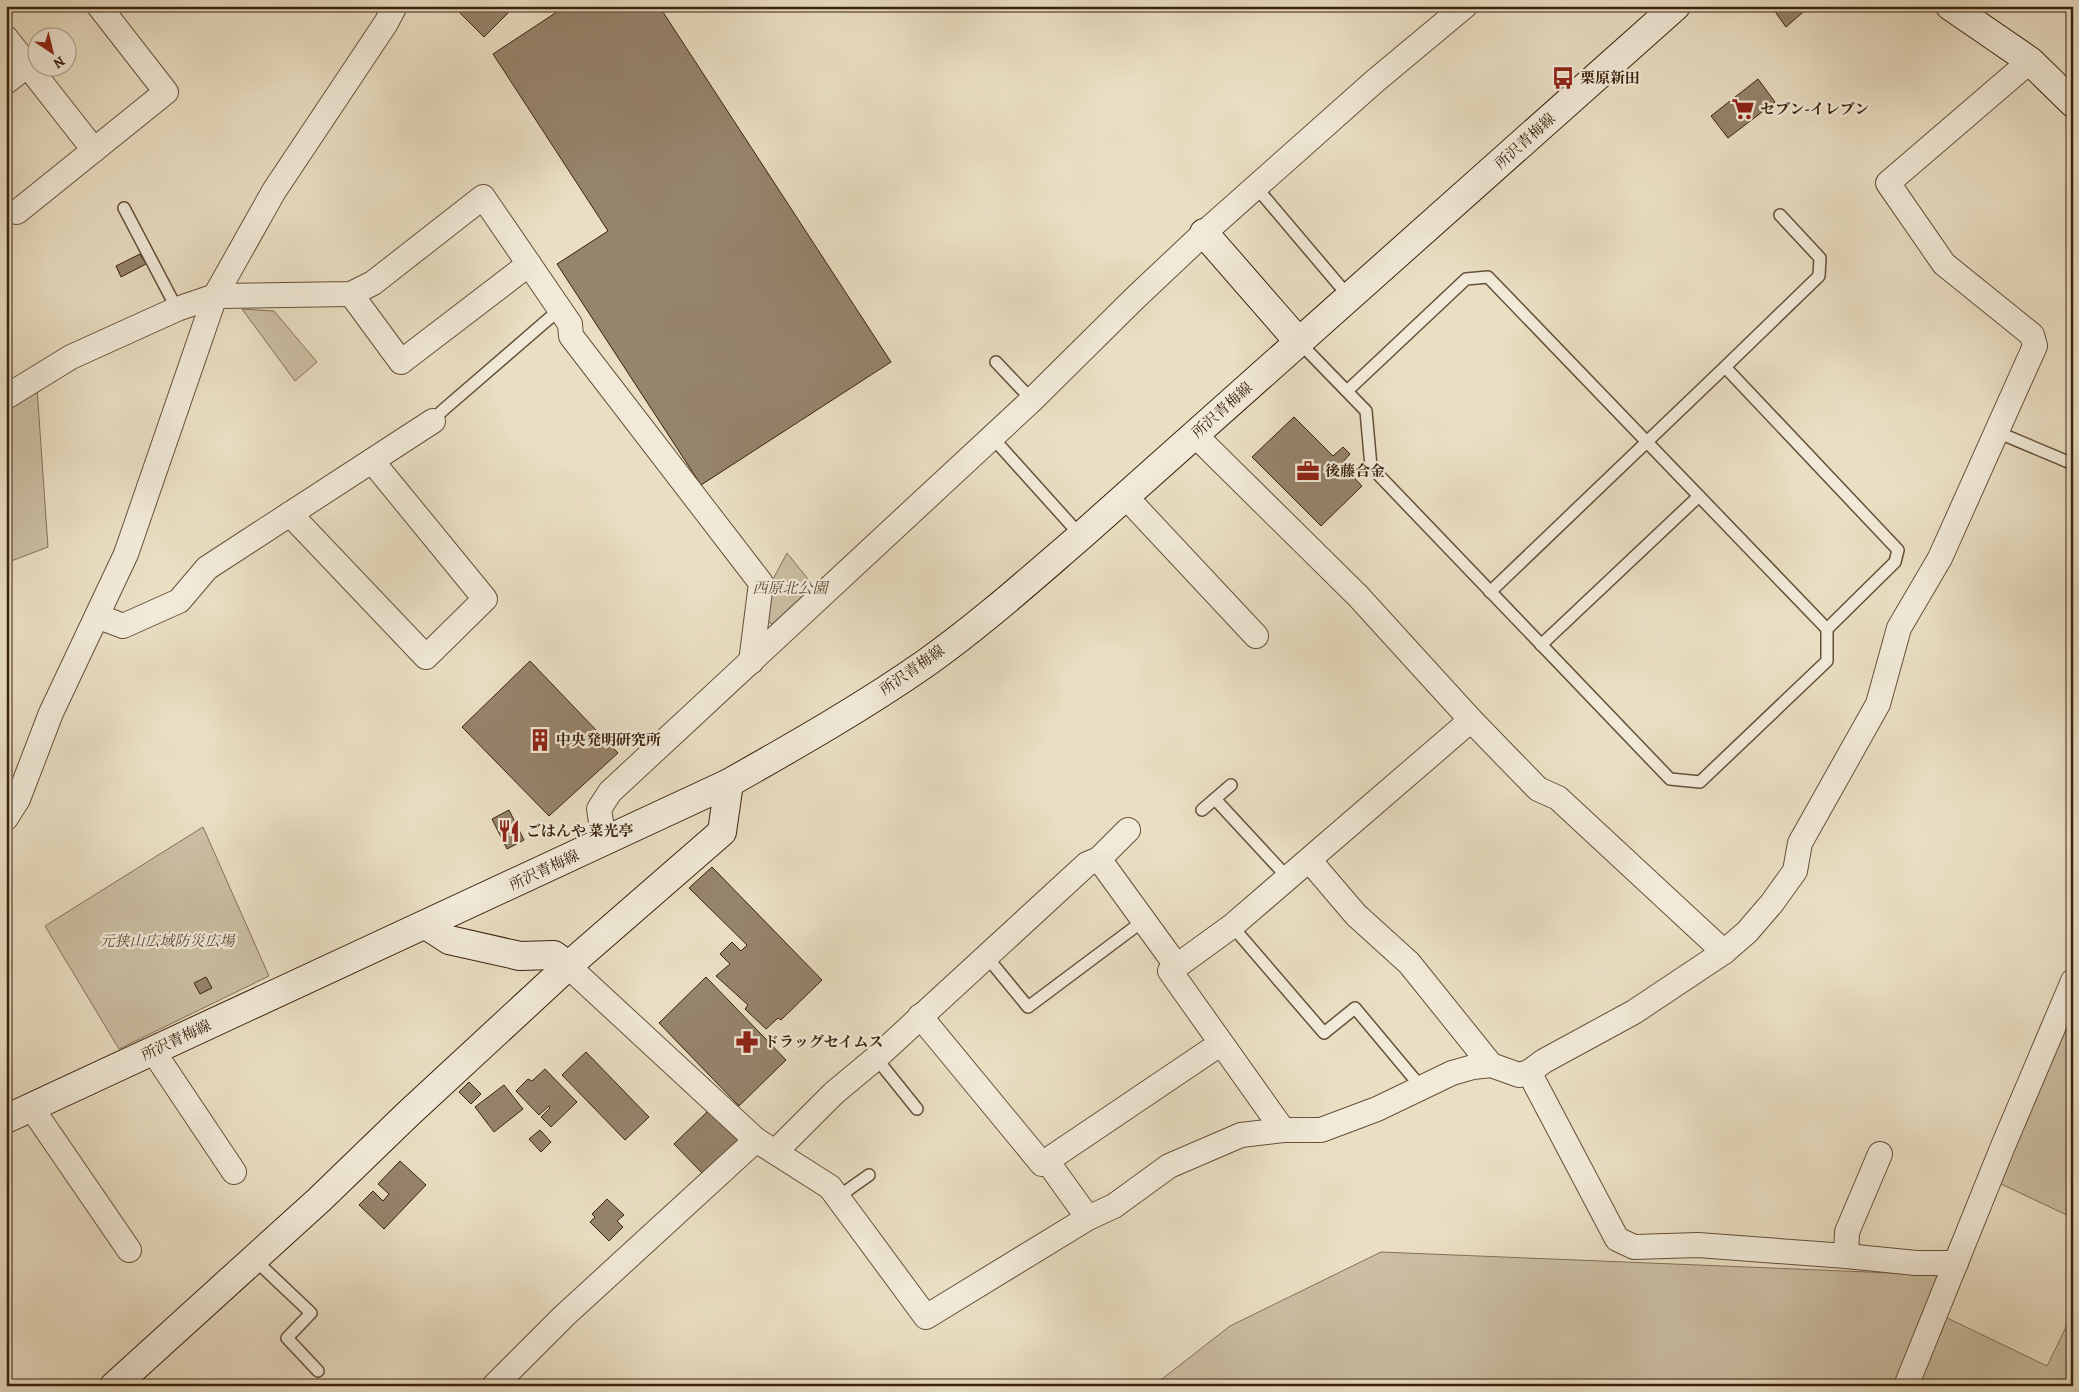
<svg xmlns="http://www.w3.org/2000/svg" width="2079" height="1392" font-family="Alegreya,'Noto Serif JP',serif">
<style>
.green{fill:#ccbfa4;stroke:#837059}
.building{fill:#96846c;stroke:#3a210e}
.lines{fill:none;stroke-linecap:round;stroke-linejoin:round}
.lane-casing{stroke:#66503b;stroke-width:14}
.street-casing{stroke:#66503b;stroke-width:26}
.secondary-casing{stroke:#3a210e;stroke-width:30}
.lane{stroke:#f1ead8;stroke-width:11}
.street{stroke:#f1ead8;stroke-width:24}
.secondary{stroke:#f1ead8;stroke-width:28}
.labels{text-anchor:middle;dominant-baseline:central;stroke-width:4.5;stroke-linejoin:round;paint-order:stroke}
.poi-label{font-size:15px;font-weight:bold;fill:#3a210e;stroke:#f1ead8;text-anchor:start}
.street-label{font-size:15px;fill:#3a210e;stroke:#f1ead8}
.park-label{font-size:15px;font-style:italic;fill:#5e4834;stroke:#f1ead8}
</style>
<rect width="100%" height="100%" fill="#eadfc3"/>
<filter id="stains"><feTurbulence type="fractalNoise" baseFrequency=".004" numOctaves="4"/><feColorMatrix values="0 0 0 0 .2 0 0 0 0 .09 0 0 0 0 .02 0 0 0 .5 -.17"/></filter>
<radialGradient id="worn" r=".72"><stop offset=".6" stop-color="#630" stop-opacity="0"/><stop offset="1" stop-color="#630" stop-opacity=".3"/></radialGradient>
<g class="green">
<polygon points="242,309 274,311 317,362 295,381"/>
<polygon points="37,388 48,547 6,563 6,409"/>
<polygon points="787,553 816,589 778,627 763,619 771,583"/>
<polygon points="203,827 269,976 119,1049 45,926"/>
<polygon points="2073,1004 2073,1218 1999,1183"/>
<polygon points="1381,1252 1941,1275 1896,1386 1153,1386 1230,1326"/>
<polygon points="2073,1313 2073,1386 1912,1386 1941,1315 2047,1366"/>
</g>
<g class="building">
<polygon points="453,6 515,6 484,37"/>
<polygon points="566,6 659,6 891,362 701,485 557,264 608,231 493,54"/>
<polygon points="1771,6 1810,6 1786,27"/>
<polygon points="1758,79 1775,102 1728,138 1711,116"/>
<polygon points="140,254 146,264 121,277 116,266"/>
<polygon points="1294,417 1333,456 1343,447 1350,454 1341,464 1362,486 1321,526 1252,457"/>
<polygon points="530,661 618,753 549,816 462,727"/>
<polygon points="509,810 524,840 507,849 492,819"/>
<polygon points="712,867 822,980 781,1020 778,1018 766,1029 745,1009 748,1005 716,976 730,964 720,954 732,942 741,951 747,945 689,888"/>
<polygon points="206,977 212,988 200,994 194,983"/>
<polygon points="706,977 786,1060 739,1106 659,1023"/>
<polygon points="586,1052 649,1117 625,1140 562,1075"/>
<polygon points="545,1069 577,1102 551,1127 541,1117 550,1108 549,1106 539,1115 516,1091 528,1079 532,1081"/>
<polygon points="469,1082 481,1094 471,1104 459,1092"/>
<polygon points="504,1085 523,1109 494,1132 475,1107"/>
<polygon points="708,1111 739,1141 704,1175 674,1144"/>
<polygon points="540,1130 551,1142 541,1152 529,1139"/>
<polygon points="400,1161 426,1185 384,1229 359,1205 373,1191 383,1201 389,1194 378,1184"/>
<polygon points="607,1199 624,1215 617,1221 623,1227 609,1241 590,1222 595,1217 592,1214"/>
</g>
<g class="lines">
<defs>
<g id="lane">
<polyline points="1256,187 1350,298"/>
<polyline points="124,208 177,309"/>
<polyline points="1299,342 1366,411 1371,467 1670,779 1700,782 1827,661 1827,629 1895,562 1898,550 1725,367 1819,276 1820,258 1780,215"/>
<polyline points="996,362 1032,400"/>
<polyline points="1347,391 1466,279 1488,277 1827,629"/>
<polyline points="433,421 442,411 560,309"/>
<polyline points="1997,432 2073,464"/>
<polyline points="992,437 1081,536"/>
<polyline points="1490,592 1725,367"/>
<polyline points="1541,645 1699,496"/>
<polyline points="1215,799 1289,879"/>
<polyline points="1202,810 1231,785"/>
<polyline points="1232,926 1324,1033 1355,1008 1421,1087"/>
<polyline points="987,957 1028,1007 1143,921"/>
<polyline points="876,1058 917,1109"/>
<polyline points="838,1197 869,1175"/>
<polyline points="254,1259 311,1313 287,1338 318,1371"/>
</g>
<g id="street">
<polyline points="6,38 94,150"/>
<polyline points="6,82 28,65"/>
<polyline points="17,212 166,92 99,6"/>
<polyline points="351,294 401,362 529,264"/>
<polyline points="6,397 71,357 177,309 215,296 351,294 373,283 483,197 570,324 571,336 761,583 751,662"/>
<polyline points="1194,434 1358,596 1471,720 1538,789 1558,798 1724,952"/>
<polyline points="1125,496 1256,636"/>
<polyline points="290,514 426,657 485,599 372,461"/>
<polyline points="97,616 123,626 179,601 207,568 433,421"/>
<polyline points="6,818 18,799 51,713 126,554 215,296 274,191 386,23 395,6"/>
<polyline points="604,841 599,809 610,792 1032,400 1135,298 1204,233 1375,81 1465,6"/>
<polyline points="1099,859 1176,965"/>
<polyline points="1310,861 1356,915 1409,963 1491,1065 1519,1075 1529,1072 1544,1061 1634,1012 1724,952 1747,932 1772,903 1795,871 1800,843 1878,704 1899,628 1940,558 2035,346 2032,335 1944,264 1888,183 2030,61"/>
<polyline points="568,966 756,1140 830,1187 926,1317 1088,1218 1114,1206 1169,1166 1241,1135 1283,1130 1321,1130 1377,1109 1452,1073 1473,1067 1491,1065"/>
<polyline points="920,1016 1042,1164 1220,1044"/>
<polyline points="153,1051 234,1172"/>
<polyline points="1529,1072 1617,1239 1634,1247 1698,1245 1846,1256 1916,1263 1956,1263"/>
<polyline points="31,1107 129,1250"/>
<polyline points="1283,1130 1170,971 1232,926 1471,720"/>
<polyline points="775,1152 834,1093 876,1058 1087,864 1099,859 1128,830"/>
<polyline points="1047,1161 1088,1218"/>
<polyline points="1846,1256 1847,1232 1880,1154"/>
<polyline points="494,1386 564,1316 756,1140"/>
<polyline points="1906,1386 2003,1146 2073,981"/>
</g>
<g id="secondary">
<polyline points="1950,6 2030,61 2073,103"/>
<polyline points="1204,233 1299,342"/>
<polyline points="426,925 449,940 520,956 554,955 568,966"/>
<path d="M6 1119 729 783C796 745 863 707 926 663 981 624 1031 579 1081 536L1676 6"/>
<polyline points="114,1386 319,1200 408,1114 568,966 722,832 729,783"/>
</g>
</defs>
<use href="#lane" class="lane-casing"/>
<use href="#street" class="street-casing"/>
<use href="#secondary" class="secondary-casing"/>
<use href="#lane" class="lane"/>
<use href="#street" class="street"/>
<use href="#secondary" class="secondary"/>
</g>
<defs>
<symbol id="bus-bare" viewBox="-9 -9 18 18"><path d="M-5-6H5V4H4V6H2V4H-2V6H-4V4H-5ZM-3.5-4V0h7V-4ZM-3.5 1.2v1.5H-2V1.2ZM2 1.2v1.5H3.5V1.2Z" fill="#8f2418" stroke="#f1ead8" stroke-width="2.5" paint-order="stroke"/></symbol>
<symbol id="supermarket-bare" viewBox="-9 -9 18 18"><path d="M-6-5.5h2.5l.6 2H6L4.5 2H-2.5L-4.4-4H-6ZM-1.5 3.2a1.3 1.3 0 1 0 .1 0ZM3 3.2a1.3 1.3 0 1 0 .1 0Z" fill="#8f2418" stroke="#f1ead8" stroke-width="2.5" paint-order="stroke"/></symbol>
<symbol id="office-bare" viewBox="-9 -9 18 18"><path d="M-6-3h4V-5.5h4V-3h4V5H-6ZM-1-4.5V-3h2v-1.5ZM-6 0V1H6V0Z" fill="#8f2418" stroke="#f1ead8" stroke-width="2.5" paint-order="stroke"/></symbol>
<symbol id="building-bare" viewBox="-9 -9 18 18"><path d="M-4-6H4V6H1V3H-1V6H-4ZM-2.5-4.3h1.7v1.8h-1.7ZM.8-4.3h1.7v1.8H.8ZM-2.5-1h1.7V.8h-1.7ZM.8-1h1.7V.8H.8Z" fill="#8f2418" stroke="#f1ead8" stroke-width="2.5" paint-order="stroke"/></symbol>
<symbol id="restaurant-bare" viewBox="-9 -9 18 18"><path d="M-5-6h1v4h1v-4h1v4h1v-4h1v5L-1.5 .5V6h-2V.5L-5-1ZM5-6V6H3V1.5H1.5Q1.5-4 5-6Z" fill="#8f2418" stroke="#f1ead8" stroke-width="2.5" paint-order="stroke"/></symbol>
<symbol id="pharmacy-bare" viewBox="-9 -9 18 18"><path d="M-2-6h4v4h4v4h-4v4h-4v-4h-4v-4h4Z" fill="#8f2418" stroke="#f1ead8" stroke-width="2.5" paint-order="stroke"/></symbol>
</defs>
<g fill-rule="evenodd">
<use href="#bus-bare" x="1547" y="62" width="32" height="32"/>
<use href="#supermarket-bare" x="1727" y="93" width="32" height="32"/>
<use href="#office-bare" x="1292" y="455" width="32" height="32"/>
<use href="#building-bare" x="524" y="724" width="32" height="32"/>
<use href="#restaurant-bare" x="493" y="815" width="32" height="32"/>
<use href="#pharmacy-bare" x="731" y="1026" width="32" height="32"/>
</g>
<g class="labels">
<g class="poi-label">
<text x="1580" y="78">栗原新田</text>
<text x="1760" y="109">セブン-イレブン</text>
<text x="1325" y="471">後藤合金</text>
<text x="556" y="740">中央発明研究所</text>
<text x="526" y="831">ごはんや 菜光亭</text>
<text x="764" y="1042">ドラッグセイムス</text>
</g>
<g class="street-label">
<text transform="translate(1525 141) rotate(-42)">所沢青梅線</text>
<text transform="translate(1222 410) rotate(-42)">所沢青梅線</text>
<text transform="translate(912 670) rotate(-35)">所沢青梅線</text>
<text transform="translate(544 870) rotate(-25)">所沢青梅線</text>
<text transform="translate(176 1040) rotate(-25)">所沢青梅線</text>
</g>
<g class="park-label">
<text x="790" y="588">西原北公園</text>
<text x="167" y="941">元狭山広域防災広場</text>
</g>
</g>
<rect width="2079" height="1392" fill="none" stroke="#eadfc3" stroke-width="25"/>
<rect x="8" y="8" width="2064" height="1377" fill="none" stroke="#3a210e" stroke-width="2.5"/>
<rect x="12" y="12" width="2054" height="1367" fill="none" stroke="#3a210e"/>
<g transform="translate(52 52) rotate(145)"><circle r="24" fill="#f1ead8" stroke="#a89a87"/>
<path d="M0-4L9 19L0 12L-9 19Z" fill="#8f2418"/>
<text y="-8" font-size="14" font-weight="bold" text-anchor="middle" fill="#3a210e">N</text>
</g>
<rect width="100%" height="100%" filter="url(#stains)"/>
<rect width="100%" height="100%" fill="url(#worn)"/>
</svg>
